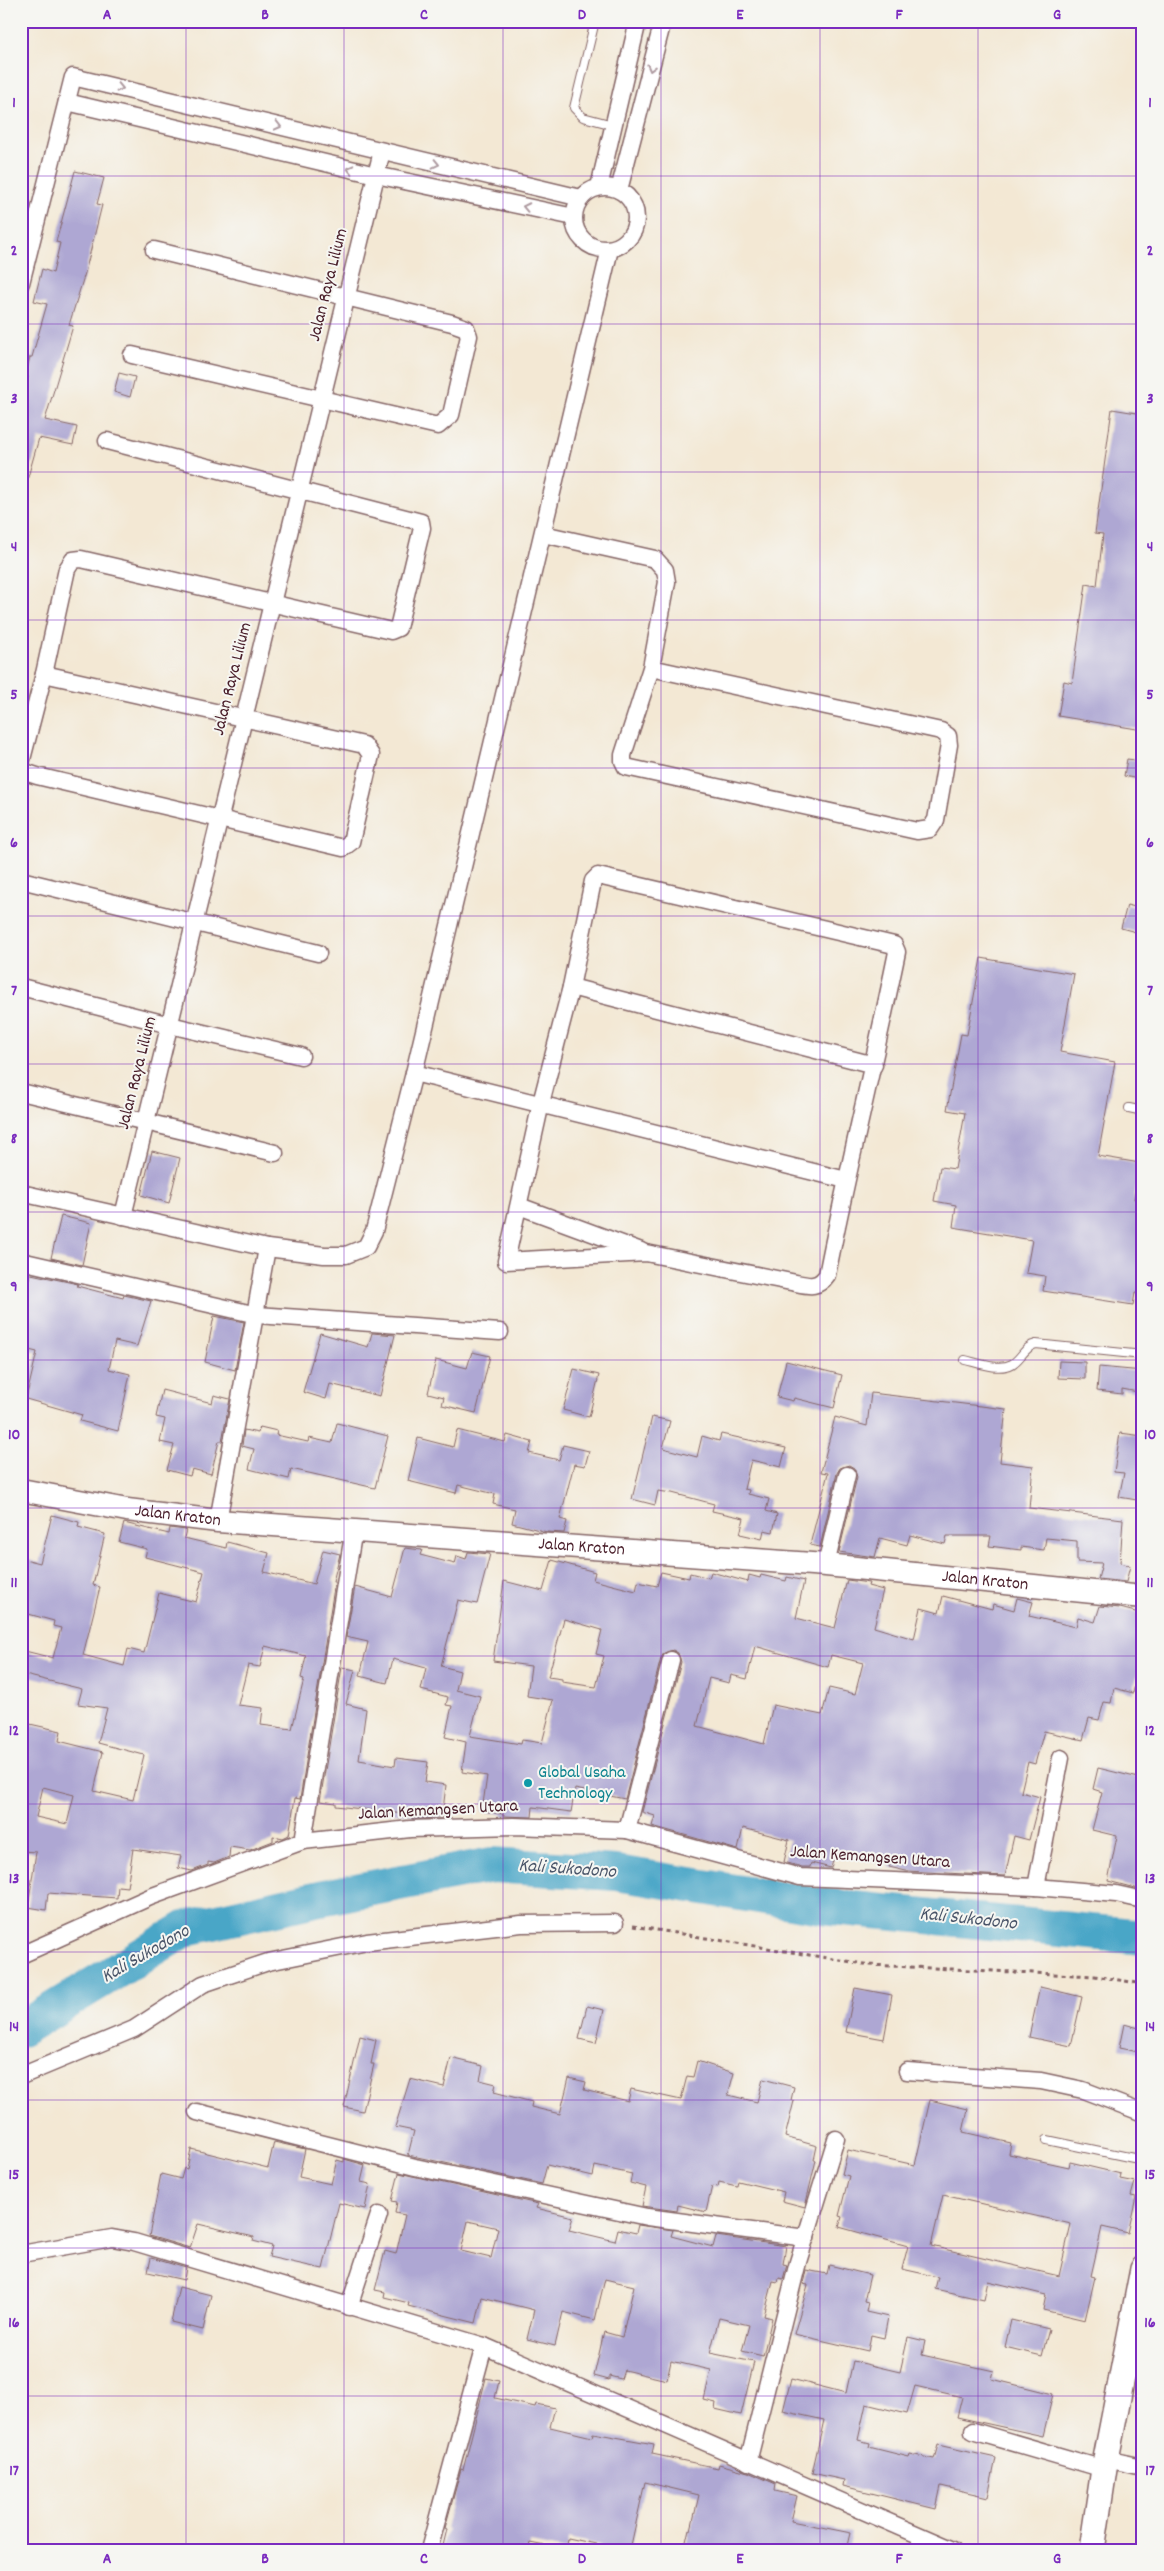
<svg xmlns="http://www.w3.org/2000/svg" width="1164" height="2571" font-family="Dekko,sans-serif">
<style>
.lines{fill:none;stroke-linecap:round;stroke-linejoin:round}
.river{stroke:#49a6c7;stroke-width:36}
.building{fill:#aea7d3;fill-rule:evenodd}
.lane-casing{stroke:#856566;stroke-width:10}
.street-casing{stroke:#856566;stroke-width:19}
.secondary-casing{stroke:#856566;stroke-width:25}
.primary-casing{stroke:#856566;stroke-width:28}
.path{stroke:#856566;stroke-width:3;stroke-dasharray:4 4;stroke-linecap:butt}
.lane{stroke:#fff;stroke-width:8}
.street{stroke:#fff;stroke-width:16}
.secondary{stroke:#fff;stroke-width:22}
.primary{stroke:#fff;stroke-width:25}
.oneway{stroke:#ae9aa0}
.grid{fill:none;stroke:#7b2cbf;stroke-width:1;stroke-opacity:0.55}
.culture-dot{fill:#0f9aa8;stroke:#f6f6f2;stroke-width:2}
.labels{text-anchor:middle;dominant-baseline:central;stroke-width:4;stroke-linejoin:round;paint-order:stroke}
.street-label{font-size:18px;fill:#4a1f2b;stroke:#f6f6f2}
.culture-label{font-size:18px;fill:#0d838f;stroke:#f6f6f2;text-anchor:start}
.water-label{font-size:19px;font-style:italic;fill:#4a5569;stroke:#f6f6f2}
.neatline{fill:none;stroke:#7b2cbf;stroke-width:2}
.grid-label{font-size:16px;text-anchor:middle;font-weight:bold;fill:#7b2cbf}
</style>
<rect width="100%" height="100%" fill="#f6f6f2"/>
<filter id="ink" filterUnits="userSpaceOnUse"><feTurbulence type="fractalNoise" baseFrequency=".02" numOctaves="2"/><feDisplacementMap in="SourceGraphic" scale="10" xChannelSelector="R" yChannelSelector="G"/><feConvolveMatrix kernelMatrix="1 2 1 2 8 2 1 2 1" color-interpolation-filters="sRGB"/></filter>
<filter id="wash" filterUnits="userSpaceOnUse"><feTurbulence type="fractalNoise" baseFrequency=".0096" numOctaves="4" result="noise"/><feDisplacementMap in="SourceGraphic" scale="20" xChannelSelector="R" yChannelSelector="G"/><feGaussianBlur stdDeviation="1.12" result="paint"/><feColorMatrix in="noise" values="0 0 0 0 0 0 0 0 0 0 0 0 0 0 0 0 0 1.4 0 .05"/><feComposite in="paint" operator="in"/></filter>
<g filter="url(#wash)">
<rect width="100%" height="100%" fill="#f3e8d4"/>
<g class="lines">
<polyline class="river" points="21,2029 187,1928 320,1898 492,1865 616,1873 822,1906 1143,1937"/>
</g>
<g id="blocks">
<g class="building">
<polygon points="75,171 104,178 97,204 102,205 85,273 69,325 73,326 45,420 77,427 73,445 39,438 26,484 21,483 21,402 28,377 25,377 30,357 32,357 47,304 34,301 42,269 53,273 60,243 56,242"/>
<polygon points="119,373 135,377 130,397 114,392"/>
<polygon points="1112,409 1143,414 1143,730 1058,716 1064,681 1072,683 1086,584 1097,586 1103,534 1095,533"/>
<polygon points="1127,759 1143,761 1143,780 1124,776"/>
<polygon points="1127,905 1143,909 1143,934 1121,928"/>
<polygon points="981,958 1074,974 1060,1052 1115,1062 1098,1156 1140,1163 1134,1199 1143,1201 1143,1294 1135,1293 1133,1305 1043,1291 1045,1276 1026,1273 1032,1240 953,1227 956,1205 934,1201 940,1167 955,1169 965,1113 947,1110 961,1034 967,1035"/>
<polygon points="152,1151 180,1158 169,1203 141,1195"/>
<polygon points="61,1216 91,1223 82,1265 51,1258"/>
<polygon points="31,1274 78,1284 77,1286 123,1298 124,1295 151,1301 137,1346 115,1341 109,1369 130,1374 118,1431 80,1421 82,1415 26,1399 37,1352 21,1348 21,1315"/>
<polygon points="214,1316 244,1322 235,1370 205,1362"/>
<polygon points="320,1333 368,1347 372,1333 395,1335 380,1396 330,1384 326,1399 303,1392"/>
<polygon points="472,1352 490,1356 476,1413 442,1405 444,1397 428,1393 436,1360 467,1368"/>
<polygon points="786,1361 842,1375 834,1408 794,1398 793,1401 777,1397"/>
<polygon points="1059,1361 1085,1362 1085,1379 1058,1378"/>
<polygon points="1099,1367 1143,1371 1143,1393 1122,1389 1122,1394 1097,1391"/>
<polygon points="574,1369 599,1375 589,1417 563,1410"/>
<polygon points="162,1390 212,1403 214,1395 230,1399 222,1441 219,1441 211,1474 192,1469 190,1476 167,1470 174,1445 160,1442 165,1419 156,1417"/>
<polygon points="871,1393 1006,1409 1000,1462 1033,1466 1029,1508 1123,1519 1120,1563 1130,1566 1126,1582 1098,1579 1102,1563 1077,1562 1077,1541 1046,1538 1044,1550 1021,1547 1021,1550 989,1546 991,1536 947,1536 945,1544 910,1535 907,1545 880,1538 875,1557 839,1552 857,1477 854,1468 849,1465 840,1468 837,1473 820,1547 810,1545 828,1473 821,1472 835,1417 867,1426"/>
<polygon points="652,1417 670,1421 663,1448 697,1457 702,1436 719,1441 721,1434 786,1448 781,1467 751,1460 744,1489 749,1490 748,1494 769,1499 766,1511 777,1514 773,1532 764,1530 762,1539 740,1534 744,1518 712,1511 714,1504 672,1493 658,1491 655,1505 632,1499"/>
<polygon points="337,1423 388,1436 375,1488 291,1469 289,1479 249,1469 254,1449 242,1446 244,1430 258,1433 260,1427 277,1431 276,1435 308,1442 309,1438 332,1443"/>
<polygon points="457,1430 505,1442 507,1435 532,1442 529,1453 559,1460 563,1445 589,1451 585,1466 574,1464 560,1519 567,1521 564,1533 547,1532 512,1523 515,1509 493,1504 495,1494 458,1485 456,1493 408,1481 418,1438 453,1447"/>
<polygon points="1120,1433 1143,1436 1143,1501 1119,1497 1124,1473 1114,1472"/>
<path d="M52 1515 79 1522 78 1527 105 1534 93 1585 100 1587 83 1655 124 1666 128 1649 144 1653 159 1593 196 1602 204 1572 145 1557 147 1549 119 1542 124 1523 169 1534 170 1528 186 1530 184 1538 226 1548 227 1542 269 1553 264 1572 314 1584 323 1550 340 1554 333 1582H335L300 1799 295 1798 289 1835 283 1838 273 1836V1841L250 1850 230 1847 229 1857 214 1863 208 1862V1865L192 1871 178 1868 181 1856 133 1849 127 1887 118 1886 117 1898 48 1893 46 1910 28 1907 36 1852 21 1851V1722L61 1731 59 1741 103 1752 94 1791 133 1800 144 1755 98 1743 107 1708 78 1704 82 1689 21 1674V1650L53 1658 61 1628 53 1626 54 1621 21 1612V1558L40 1563ZM265 1646 306 1656 301 1678 304 1679 292 1729 261 1725 263 1708 238 1705 248 1665 260 1667ZM43 1787 74 1795 67 1824 36 1817Z"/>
<path d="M405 1548 422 1550 420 1555 455 1564 457 1556 466 1559 468 1552 490 1554 477 1604 458 1600 441 1666 460 1671 456 1690 480 1696 470 1736 521 1744 522 1740 542 1743 553 1700 527 1696 531 1666 493 1661 504 1581 543 1591 552 1560 595 1572 593 1580 636 1591 638 1582 657 1586 661 1572 689 1578 690 1573 709 1578 711 1572 748 1582 749 1575 760 1578 761 1575 786 1581 787 1577 804 1581 796 1618 835 1628 847 1580 869 1583 868 1586 883 1590 874 1627 914 1639 921 1608 939 1613 943 1596 992 1609 993 1604 1014 1610 1017 1598 1033 1602 1029 1616 1076 1627 1078 1617 1095 1622 1100 1606 1120 1608 1143 1614V1649L1133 1693 1114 1688 1111 1703 1104 1702 1099 1720 1089 1718 1083 1740 1044 1731 1035 1764 1028 1762 1021 1792 1040 1797 1029 1840 1014 1836 1005 1876 906 1871 889 1867 890 1865 835 1853 831 1868 811 1863 810 1867H802L784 1862 789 1840 743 1828 738 1850 652 1826 655 1816 642 1812 681 1662 678 1653 673 1650 664 1653 661 1658 625 1799 575 1789 571 1812 533 1807 532 1817 503 1816V1814L482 1811 487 1776 462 1772 466 1742 445 1737 452 1706 446 1705 448 1697 421 1690 426 1668 393 1659 387 1683 360 1676 368 1642 346 1637 355 1587 392 1597ZM564 1619 602 1630 596 1654 604 1656 596 1687 562 1682V1679L548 1677ZM755 1646 828 1667 831 1655 863 1663 855 1694 829 1688 822 1715 773 1705 764 1744 697 1726 709 1678 729 1683 731 1675 747 1679Z"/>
<polygon points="342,1667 355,1670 346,1704 366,1709 359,1760 395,1766 396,1758 428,1762 425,1782 446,1785 442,1818 412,1819 413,1815 336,1806 336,1803 320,1801"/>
<polygon points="1098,1768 1143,1779 1143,1890 1108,1881 1117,1836 1092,1830 1102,1792 1093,1789"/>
<polygon points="1040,1987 1082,1997 1071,2046 1029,2037"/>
<polygon points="855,1988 892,1995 884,2039 846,2032"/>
<polygon points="587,2006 604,2010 596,2043 579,2039"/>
<polygon points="1124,2024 1143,2029 1143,2053 1119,2048"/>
<polygon points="360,2036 376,2040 371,2064 374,2064 363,2111 344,2107"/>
<polygon points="451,2058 483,2066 480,2080 496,2084 494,2092 532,2102 531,2107 560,2114 569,2078 586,2082 584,2090 628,2101 631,2089 681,2100 687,2076 693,2077 697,2061 734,2073 728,2095 757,2102 763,2079 794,2087 791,2100 794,2101 785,2137 817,2146 814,2160 816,2160 805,2207 782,2201 784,2192 738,2181 737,2186 719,2182 718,2187 712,2186 706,2212 678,2205 677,2211 642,2206 646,2187 630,2183 632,2174 595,2166 593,2176 547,2165 542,2184 408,2155 414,2131 395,2127 410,2079 444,2087"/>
<path d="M930 2100 968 2109 963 2132 1011 2143 1009 2154 1069 2167 1070 2162 1121 2174 1120 2179 1135 2182 1131 2196 1136 2197 1128 2233 1102 2227 1091 2276 1095 2277 1085 2320 1043 2310 1046 2295 988 2281 984 2300 935 2289 938 2277 902 2269 908 2246 839 2227 842 2217 839 2216 849 2176 842 2174 848 2150 915 2165ZM943 2195 1071 2224 1059 2276 931 2246Z"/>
<polygon points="274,2142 305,2149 299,2177 331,2184 337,2160 344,2162 344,2159 365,2165 361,2182 370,2184 365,2209 339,2203 323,2269 269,2257 272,2246 253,2241 254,2237 198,2224 190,2248 149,2236 161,2174 181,2179 184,2168 187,2169 191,2149 268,2168"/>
<path d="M399 2173 538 2204 536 2208 573 2217 569 2230 615 2241 618 2229 636 2233 638 2225 673 2230 671 2236 713 2247 716 2236 786 2246 783 2264 787 2265 783 2279 779 2278 778 2282 773 2281 764 2316 772 2318 763 2356 742 2351 749 2325 719 2318 710 2353 754 2362 741 2415 715 2409 716 2403 704 2400 711 2370 671 2361 667 2380 624 2370 621 2379 609 2376V2380L594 2376 604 2332 622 2337 634 2286 605 2279 595 2320 563 2312 555 2346 527 2339 534 2310 482 2297 476 2323 408 2306 409 2303 384 2297 385 2292 375 2290 385 2251 396 2254 405 2215 395 2213 397 2202 392 2201ZM468 2221 498 2228 491 2258 461 2251Z"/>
<polygon points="151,2258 186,2268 184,2280 148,2272"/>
<polygon points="829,2265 870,2275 864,2301 868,2302 866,2312 888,2317 884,2338 871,2335 868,2351 794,2334 808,2285 803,2284 806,2270 827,2274"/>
<polygon points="179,2287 211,2295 203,2330 171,2322"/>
<polygon points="1011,2320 1049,2329 1042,2356 1005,2347"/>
<polygon points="908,2337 925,2341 922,2355 994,2371 992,2379 1053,2394 1043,2436 957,2417 962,2397 915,2386 907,2414 866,2404 858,2440 870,2443 869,2447 909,2457 910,2454 934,2459 938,2445 996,2458 988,2497 941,2486 936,2509 843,2486 844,2480 812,2473 824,2420 783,2411 791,2379 846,2393 853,2361 900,2372"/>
<polygon points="486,2378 499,2381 495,2398 535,2407 536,2404 555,2408 550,2427 592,2437 593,2433 654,2444 652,2454 718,2468 719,2464 748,2472 776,2484 775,2491 797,2496 791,2521 851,2533 847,2550 684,2550 689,2529 691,2530 699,2495 645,2482 630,2550 609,2550 610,2547 568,2538 566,2550 531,2543 529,2550 442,2550 447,2529 445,2528 461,2469 463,2470"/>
</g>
</g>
</g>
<g filter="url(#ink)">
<use href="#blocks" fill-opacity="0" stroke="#856566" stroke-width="1"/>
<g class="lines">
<defs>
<g id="lane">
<polyline points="595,21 574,108 583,117 613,125"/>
<polyline points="1129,1108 1143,1111"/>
<path d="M965 1360C978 1363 999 1371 1012 1364 1021 1359 1025 1346 1036 1344L1143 1355"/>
<polyline points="1047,2140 1143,2160"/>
</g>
<g id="street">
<polyline points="67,102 376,175 574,217"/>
<circle cx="605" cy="218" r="31"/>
<polyline points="599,187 638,21"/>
<polyline points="619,190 663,21"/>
<polyline points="21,283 73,77 581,198"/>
<polyline points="132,355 438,426 451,415 469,336 466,328 452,323 154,250"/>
<polyline points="543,534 655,559 665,570 667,582 651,668 623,755 623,761 626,767 917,831 930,829 936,820 949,745 948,736 941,731 651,668"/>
<polyline points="44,674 67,569 73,560 81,559 391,631 398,628 422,528 421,522 107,441"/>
<polyline points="21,763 44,674 364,745 371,755 351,842 343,848 37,776 25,772 21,766"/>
<path d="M598 876 894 945 897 952C875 1060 848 1167 827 1275 818 1288 810 1286 796 1283L646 1253 506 1261 541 1103 571 987 593 881Z"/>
<polyline points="21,880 318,953"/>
<polyline points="21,987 170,1025 301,1056"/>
<polyline points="571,987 874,1065"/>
<polyline points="414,1073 846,1180"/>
<polyline points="21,1092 275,1153"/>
<polyline points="21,1193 267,1248 324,1255 346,1255 366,1247 374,1231 414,1073 610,249"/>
<polyline points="519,1206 641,1251"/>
<polyline points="123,1216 382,151"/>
<polyline points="21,1261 257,1315 500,1332"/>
<polyline points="218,1521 267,1248"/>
<polyline points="826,1565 847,1475"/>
<polyline points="627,1830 671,1660"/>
<polyline points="303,1841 354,1529"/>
<polyline points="1036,1887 1061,1758"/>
<polyline points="21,1955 150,1897 303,1841 410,1829 514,1826 627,1830 800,1877 1036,1887 1116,1894 1143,1900"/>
<polyline points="907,2071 1041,2081 1083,2090 1143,2113"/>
<polyline points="21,2076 134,2029 203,1984 268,1962 367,1942 521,1924 615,1923"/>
<polyline points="197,2112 415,2167 647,2217 806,2238"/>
<polyline points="21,2254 112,2238 134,2242 484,2346 953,2550"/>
<polyline points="349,2307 379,2215"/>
<polyline points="973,2431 1104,2469"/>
<polyline points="1106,2459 1143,2467"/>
<polyline points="748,2462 798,2262 836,2139"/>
<polyline points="429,2550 484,2346"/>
</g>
<g id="secondary">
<path id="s1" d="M21 1490 127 1510 218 1521 826 1565 1143 1597"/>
</g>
<polyline id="primary" points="1092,2550 1104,2469 1143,2269"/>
</defs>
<use href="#lane" class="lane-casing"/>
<use href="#street" class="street-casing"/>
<use href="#secondary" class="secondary-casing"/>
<use href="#primary" class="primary-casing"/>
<polyline class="path" points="633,1926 870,1965 1095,1976 1143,1984"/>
<use href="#lane" class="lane"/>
<use href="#street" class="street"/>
<use href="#secondary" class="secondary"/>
<use href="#primary" class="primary"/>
</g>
<defs><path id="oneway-chevron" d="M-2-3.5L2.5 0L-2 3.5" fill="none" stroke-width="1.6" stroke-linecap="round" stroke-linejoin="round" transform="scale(1.25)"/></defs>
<g class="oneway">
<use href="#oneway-chevron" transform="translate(651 68) rotate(104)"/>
<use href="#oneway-chevron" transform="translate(120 88) rotate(13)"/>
<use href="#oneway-chevron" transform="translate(278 126) rotate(14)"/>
<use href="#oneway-chevron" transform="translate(436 164) rotate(13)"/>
<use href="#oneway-chevron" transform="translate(350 169) rotate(-166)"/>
<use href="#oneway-chevron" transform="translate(526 207) rotate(-168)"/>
</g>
</g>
<path class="grid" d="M186 21V2550M344 21V2550M503 21V2550M661 21V2550M820 21V2550M978 21V2550M21 176H1143M21 324H1143M21 472H1143M21 620H1143M21 768H1143M21 916H1143M21 1064H1143M21 1212H1143M21 1360H1143M21 1508H1143M21 1656H1143M21 1804H1143M21 1952H1143M21 2100H1143M21 2248H1143M21 2396H1143"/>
<circle class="culture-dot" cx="528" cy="1783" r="5"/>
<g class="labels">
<g class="street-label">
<text transform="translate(329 285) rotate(-76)">Jalan Raya Lilium</text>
<text transform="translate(233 679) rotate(-76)">Jalan Raya Lilium</text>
<text transform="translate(138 1073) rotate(-76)">Jalan Raya Lilium</text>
<text stroke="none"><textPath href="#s1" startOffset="159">Jalan Kraton</textPath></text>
<text stroke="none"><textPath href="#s1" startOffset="564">Jalan Kraton</textPath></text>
<text stroke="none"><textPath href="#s1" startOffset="969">Jalan Kraton</textPath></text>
<text transform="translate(438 1811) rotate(-3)">Jalan Kemangsen Utara</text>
<text transform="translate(870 1858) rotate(4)">Jalan Kemangsen Utara</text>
</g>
<g class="culture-label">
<text x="538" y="1773">Global Usaha<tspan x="538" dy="21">Technology</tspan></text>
</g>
<g class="water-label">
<text transform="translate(567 1870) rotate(4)">Kali Sukodono</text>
<text transform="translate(968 1920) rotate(6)">Kali Sukodono</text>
<text transform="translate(146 1955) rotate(-30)">Kali Sukodono</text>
</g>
</g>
<rect width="1164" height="2571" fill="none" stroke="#f6f6f2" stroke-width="55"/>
<rect x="28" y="28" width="1108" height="2516" class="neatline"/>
<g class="grid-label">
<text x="107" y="19">A</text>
<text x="265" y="19">B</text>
<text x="424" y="19">C</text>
<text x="582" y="19">D</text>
<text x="740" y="19">E</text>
<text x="899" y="19">F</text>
<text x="1057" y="19">G</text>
<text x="14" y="107">1</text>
<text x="1150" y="107">1</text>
<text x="14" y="255">2</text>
<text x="1150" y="255">2</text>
<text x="14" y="403">3</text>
<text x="1150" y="403">3</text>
<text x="14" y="551">4</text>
<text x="1150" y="551">4</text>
<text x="14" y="699">5</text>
<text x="1150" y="699">5</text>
<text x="14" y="847">6</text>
<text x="1150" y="847">6</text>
<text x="14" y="995">7</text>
<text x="1150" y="995">7</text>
<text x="14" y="1143">8</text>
<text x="1150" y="1143">8</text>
<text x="14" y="1291">9</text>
<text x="1150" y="1291">9</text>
<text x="14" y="1439">10</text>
<text x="1150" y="1439">10</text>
<text x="14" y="1587">11</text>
<text x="1150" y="1587">11</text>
<text x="14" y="1735">12</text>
<text x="1150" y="1735">12</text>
<text x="14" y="1883">13</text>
<text x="1150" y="1883">13</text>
<text x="14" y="2031">14</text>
<text x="1150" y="2031">14</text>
<text x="14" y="2179">15</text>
<text x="1150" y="2179">15</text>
<text x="14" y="2327">16</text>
<text x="1150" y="2327">16</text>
<text x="14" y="2475">17</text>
<text x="1150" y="2475">17</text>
<text x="107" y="2563">A</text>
<text x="265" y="2563">B</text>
<text x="424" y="2563">C</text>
<text x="582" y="2563">D</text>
<text x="740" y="2563">E</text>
<text x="899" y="2563">F</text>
<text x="1057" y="2563">G</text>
</g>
</svg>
